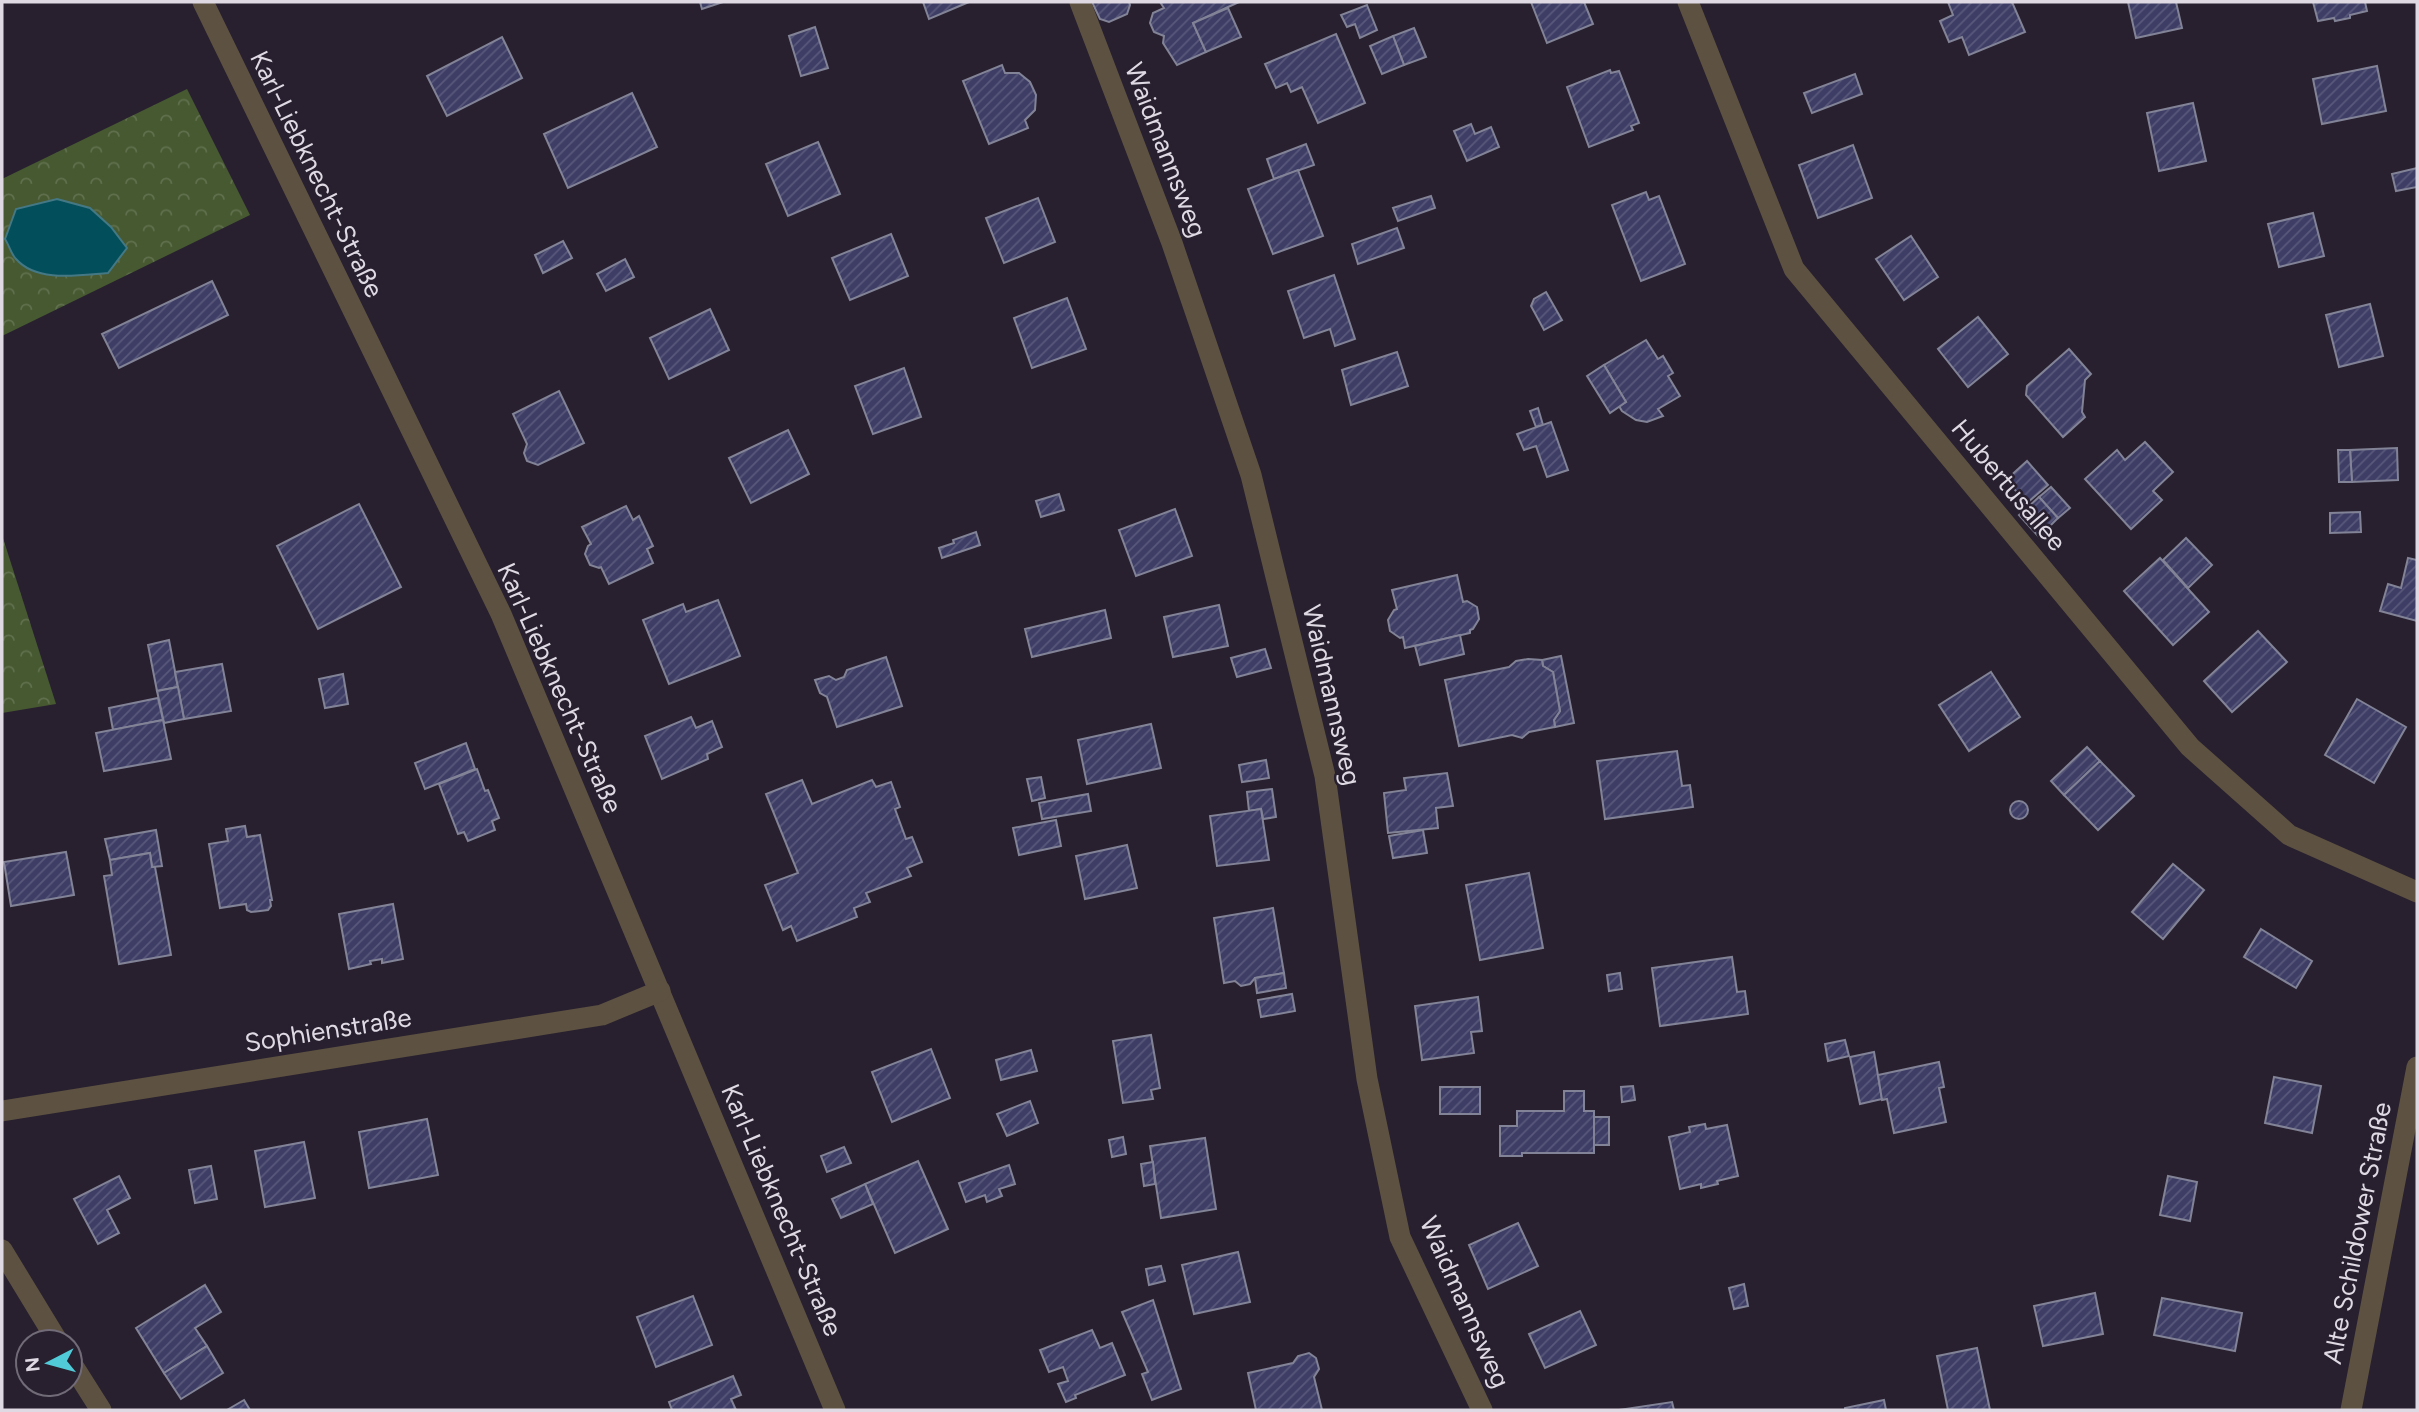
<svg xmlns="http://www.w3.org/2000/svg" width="2419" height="1412" font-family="Figtree,sans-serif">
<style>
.forest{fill:url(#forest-crowns)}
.water{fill:#024f5b;stroke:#447884;stroke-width:2}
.building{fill:url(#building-hatch);stroke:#828397;stroke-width:2}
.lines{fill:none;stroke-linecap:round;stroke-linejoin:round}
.minor{stroke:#5d5241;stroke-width:21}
.labels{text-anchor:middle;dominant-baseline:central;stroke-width:5;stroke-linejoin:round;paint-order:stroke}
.street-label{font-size:26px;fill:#ded9e3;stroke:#28202f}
</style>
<defs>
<pattern id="forest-crowns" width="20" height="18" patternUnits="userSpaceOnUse" patternTransform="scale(1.75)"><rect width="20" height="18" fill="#465930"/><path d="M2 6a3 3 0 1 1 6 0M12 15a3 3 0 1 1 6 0" fill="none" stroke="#60704e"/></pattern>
<pattern id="building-hatch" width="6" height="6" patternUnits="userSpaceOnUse" patternTransform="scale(1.75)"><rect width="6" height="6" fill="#3d3d65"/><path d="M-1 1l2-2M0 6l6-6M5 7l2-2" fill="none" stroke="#59587b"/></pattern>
</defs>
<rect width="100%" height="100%" fill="#28202f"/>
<g class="forest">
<polygon points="187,89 250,215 2,336 2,179"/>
<polygon points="2,535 56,704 2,713"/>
</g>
<path class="water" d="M57 199 90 208 111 227 127 248 108 273C80 275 37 283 16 259 11 254 9 245 5 239L16 209Z"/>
<g class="building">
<polygon points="700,2 723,2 702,9"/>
<polygon points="923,2 969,2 929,19"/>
<polygon points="1092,2 1129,2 1130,5 1127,14 1109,22 1100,19"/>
<polygon points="1160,2 1239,2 1193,23 1206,52 1177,65 1163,43 1164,36 1154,32 1150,23 1153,13 1164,8"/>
<polygon points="1531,2 1584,2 1593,24 1547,43"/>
<polygon points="1948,2 2012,2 2025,32 1969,55 1962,37 1949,42 1940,21 1953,15"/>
<polygon points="2128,2 2176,2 2182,28 2136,38"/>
<polygon points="2313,2 2365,2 2367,11 2350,15 2350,18 2335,21 2334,18 2318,21"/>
<polygon points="1367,5 1377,30 1360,38 1355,24 1347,27 1341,15"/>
<polygon points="1228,8 1241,37 1206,52 1193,23"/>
<polygon points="815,27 828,68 801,76 789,36"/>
<polygon points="1414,28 1426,57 1404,65 1393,36"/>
<polygon points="1336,34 1365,103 1318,123 1302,87 1291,92 1287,83 1276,88 1265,64"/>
<polygon points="1393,36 1404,65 1382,74 1370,46"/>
<polygon points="502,37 522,78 447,116 427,76"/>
<polygon points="1002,65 1005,73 1019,73 1030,82 1036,95 1035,110 1025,120 1028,128 989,144 963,81"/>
<polygon points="2377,66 2386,111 2322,124 2313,79"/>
<polygon points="1610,70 1611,73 1619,71 1639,123 1631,126 1633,130 1589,147 1567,87"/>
<polygon points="1855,74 1862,94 1812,113 1804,93"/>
<polygon points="632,93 657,147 568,188 544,134"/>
<polygon points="2193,103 2206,161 2159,171 2147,113"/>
<polygon points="1471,124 1475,134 1491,127 1499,147 1467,161 1454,131"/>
<polygon points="818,142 840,194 788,216 766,164"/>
<polygon points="1306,144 1314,165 1274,179 1267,159"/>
<polygon points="1853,145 1872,198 1818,218 1799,165"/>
<polygon points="2417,168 2417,187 2396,191 2392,174"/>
<polygon points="1298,170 1323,236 1273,254 1248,189"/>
<polygon points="1646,192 1649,200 1659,196 1685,264 1641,281 1612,205"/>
<polygon points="1431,196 1435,208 1398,221 1393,208"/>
<polygon points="1038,198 1055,242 1004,263 986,218"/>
<polygon points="2313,213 2324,256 2279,267 2268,224"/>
<polygon points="1397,228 1404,248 1358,264 1352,244"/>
<polygon points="891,234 908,276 850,300 832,258"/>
<polygon points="1911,236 1938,277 1904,300 1876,259"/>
<polygon points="563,241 572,258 543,273 535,255"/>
<polygon points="625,259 634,277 606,291 597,274"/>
<polygon points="1334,275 1355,339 1335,346 1330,329 1304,338 1288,291"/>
<polygon points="212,281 228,315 119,368 102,334"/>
<polygon points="1546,292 1562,320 1544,330 1531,306 1534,299"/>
<polygon points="1067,298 1086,349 1032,368 1014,318"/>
<polygon points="2370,304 2383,356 2339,367 2326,315"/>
<polygon points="710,309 729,350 669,379 650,338"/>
<polygon points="1978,317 2008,354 1968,387 1938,349"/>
<polygon points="1646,340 1658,359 1663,356 1673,373 1668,376 1680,396 1658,409 1663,416 1647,422 1636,420 1622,411 1619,406 1626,402 1604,365"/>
<polygon points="2069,349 2091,374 2085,380 2082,412 2085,417 2063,437 2026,395 2027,386"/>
<polygon points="1397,352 1408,386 1351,405 1342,370"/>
<polygon points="1604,365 1626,402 1610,413 1587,376"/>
<polygon points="904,368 921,417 873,434 855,386"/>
<polygon points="559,391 584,443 538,465 527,461 524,453 527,444 513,414"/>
<polygon points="1538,408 1543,425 1536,427 1530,411"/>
<polygon points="1551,422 1568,470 1547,477 1536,446 1524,450 1517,434"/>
<polygon points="788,430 809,474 751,503 729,458"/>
<polygon points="2145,442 2173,472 2153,491 2162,500 2131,529 2085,479 2117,450 2125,460"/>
<polygon points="2397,448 2398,480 2352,482 2350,450"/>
<polygon points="2338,450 2350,450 2352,482 2339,482"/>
<polygon points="2027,461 2048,485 2027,503 2006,480"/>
<polygon points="2051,487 2070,508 2058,518 2039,497"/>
<polygon points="1059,494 1064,510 1041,517 1036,501"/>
<polygon points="2039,497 2058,518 2039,537 2019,515"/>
<polygon points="359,504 401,587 318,629 277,546"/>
<polygon points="626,506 633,520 639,516 653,546 647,549 653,563 609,584 601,567 599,568 590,565 585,554 588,546 591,544 582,527"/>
<polygon points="1175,509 1192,556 1136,576 1119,530"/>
<polygon points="2360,512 2361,532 2330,533 2330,513"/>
<polygon points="976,532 980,545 942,558 939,548 954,543 953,540"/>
<polygon points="2186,538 2212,565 2188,588 2163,560"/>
<polygon points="2160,558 2209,612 2173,645 2124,591"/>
<polygon points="2408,558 2417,560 2417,621 2380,611 2388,584 2401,588"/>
<polygon points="1457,575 1463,602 1467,601 1477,607 1479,619 1473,629 1470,630 1470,633 1405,648 1403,637 1400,638 1390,631 1388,620 1394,610 1397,609 1392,590"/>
<polygon points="718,600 740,656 669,684 643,620 683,604 686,612"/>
<polygon points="1219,605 1228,646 1173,657 1164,617"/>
<polygon points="1105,610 1111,638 1032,657 1025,629"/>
<polygon points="2258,631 2287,662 2232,712 2204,681"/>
<polygon points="1460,635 1464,654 1420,665 1415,646"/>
<polygon points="169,640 178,687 157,691 148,645"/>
<polygon points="1265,649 1271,668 1237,677 1231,658"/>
<polygon points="1561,656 1574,723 1555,727 1554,720 1560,711 1553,672 1543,666 1542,660"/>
<polygon points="886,657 902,706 837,727 827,697 820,693 815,680 829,676 836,680 844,677 847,670"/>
<polygon points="1528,659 1542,660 1543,666 1553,672 1560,711 1554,720 1555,727 1529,732 1522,738 1512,735 1459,746 1445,680 1509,667 1516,661"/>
<polygon points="222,664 231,711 184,719 175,672"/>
<polygon points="1991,672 2020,717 1969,751 1939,705"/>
<polygon points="343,674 348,704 325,708 319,679"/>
<polygon points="178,687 184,719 164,723 157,691"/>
<polygon points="158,698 163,720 113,730 109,708"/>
<polygon points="2357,699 2406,727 2374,783 2325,755"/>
<polygon points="691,717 696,728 712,721 722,747 707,754 708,759 662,779 645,736"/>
<polygon points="163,720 171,759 104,771 96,733"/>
<polygon points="1151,724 1161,768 1087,784 1078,740"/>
<polygon points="466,743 475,769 425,789 415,763"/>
<polygon points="2087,747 2100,761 2064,795 2051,781"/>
<polygon points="1677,751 1682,786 1690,785 1693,807 1605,819 1597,761"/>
<polygon points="1266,760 1269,778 1242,782 1239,765"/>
<polygon points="2100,761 2134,796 2098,830 2064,795"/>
<polygon points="477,769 485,791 488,790 499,818 492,821 495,830 468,841 464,832 458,834 439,784"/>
<polygon points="1447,773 1453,806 1436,808 1438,828 1388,833 1384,793 1406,790 1404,778"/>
<polygon points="1041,777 1045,798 1032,801 1027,779"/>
<polygon points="802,780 812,804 872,780 876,787 891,782 900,807 895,809 906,839 912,837 922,862 907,868 911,876 866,893 870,902 854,908 857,917 797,941 791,926 783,930 765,885 798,873 766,794"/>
<polygon points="1272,789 1276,817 1263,819 1261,809 1249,811 1247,792"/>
<polygon points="1088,794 1091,811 1042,819 1039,803"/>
<circle cx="2019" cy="810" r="9"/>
<polygon points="1261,809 1269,860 1217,866 1210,816"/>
<polygon points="1056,820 1061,846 1019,855 1013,828"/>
<polygon points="245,826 247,837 260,835 272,900 270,900 271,906 268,910 251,912 247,910 246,904 220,908 209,844 228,841 226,829"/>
<polygon points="156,830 162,866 152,867 150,853 110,860 105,839"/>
<polygon points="1423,830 1427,853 1393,858 1389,836"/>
<polygon points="1127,845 1137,888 1085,899 1076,856"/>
<polygon points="66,852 74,895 11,906 4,862"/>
<polygon points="150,853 152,867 155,867 171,955 119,964 104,876 112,875 110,860"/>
<polygon points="2173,864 2204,890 2163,939 2132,912"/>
<polygon points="1529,873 1543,948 1480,960 1466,885"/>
<polygon points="393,904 403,959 382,963 382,959 370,961 371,964 349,969 339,914"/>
<polygon points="1273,908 1284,973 1255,978 1250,984 1241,986 1235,981 1224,983 1214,918"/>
<polygon points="2261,929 2312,961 2296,988 2244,957"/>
<polygon points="1732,957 1737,992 1745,991 1748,1014 1660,1026 1652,968"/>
<polygon points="1284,973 1286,988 1257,993 1255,978"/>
<polygon points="1620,973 1622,989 1609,991 1607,975"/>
<polygon points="1292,994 1295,1011 1261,1017 1258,1000"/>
<polygon points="1478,997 1482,1031 1471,1032 1474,1053 1422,1060 1415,1006"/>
<polygon points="1151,1035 1160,1088 1151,1090 1153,1099 1123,1103 1113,1041"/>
<polygon points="1845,1040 1849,1056 1828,1061 1825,1044"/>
<polygon points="931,1049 950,1098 892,1122 872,1072"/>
<polygon points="1031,1050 1037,1071 1001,1080 996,1060"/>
<polygon points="1874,1052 1882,1099 1860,1104 1850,1057"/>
<polygon points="1939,1062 1944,1087 1939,1088 1946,1122 1894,1133 1887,1099 1882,1100 1878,1075"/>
<polygon points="2274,1077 2321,1086 2312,1133 2265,1123"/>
<polygon points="1633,1086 1635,1100 1622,1102 1621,1087"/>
<rect x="1440" y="1087" width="40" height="27"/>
<polygon points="1564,1091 1584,1091 1584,1111 1594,1111 1594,1153 1522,1153 1522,1156 1500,1156 1500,1126 1517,1126 1517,1111 1564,1111"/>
<polygon points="1030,1101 1038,1123 1007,1136 997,1114"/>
<rect x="1594" y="1117" width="15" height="28"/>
<polygon points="427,1119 438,1175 369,1188 359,1132"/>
<polygon points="1705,1124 1706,1129 1727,1125 1738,1176 1717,1181 1718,1184 1701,1188 1701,1184 1680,1189 1669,1137 1690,1132 1689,1127"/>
<polygon points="1123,1137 1126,1154 1112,1157 1109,1140"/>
<polygon points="1205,1138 1216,1209 1161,1218 1150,1146"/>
<polygon points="304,1142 315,1198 265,1207 255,1151"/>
<polygon points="844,1147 851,1163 827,1172 821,1156"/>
<polygon points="918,1161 948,1229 895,1253 865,1184"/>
<polygon points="1153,1162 1155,1184 1144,1186 1141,1164"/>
<polygon points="1009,1165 1015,1184 999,1189 1002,1196 987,1202 985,1195 966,1202 959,1183"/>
<polygon points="211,1166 217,1199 195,1203 189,1170"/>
<polygon points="119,1176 130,1198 107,1210 119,1233 98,1244 74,1199"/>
<polygon points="2168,1176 2197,1182 2190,1221 2160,1215"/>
<polygon points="865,1184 873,1204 841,1218 832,1199"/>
<polygon points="1518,1223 1538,1266 1488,1289 1469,1245"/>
<polygon points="1238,1252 1250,1302 1194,1314 1182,1265"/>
<polygon points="1161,1266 1165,1281 1149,1285 1146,1269"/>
<polygon points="1744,1284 1748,1306 1734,1309 1729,1288"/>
<polygon points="205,1285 221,1312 195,1328 207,1346 164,1373 136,1328"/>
<polygon points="2095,1293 2103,1334 2043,1346 2034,1306"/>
<polygon points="693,1296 712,1345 656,1367 637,1317"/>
<polygon points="2162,1298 2242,1313 2235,1351 2154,1335"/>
<polygon points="1153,1300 1181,1389 1152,1400 1142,1374 1148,1372 1122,1312"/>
<polygon points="1580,1311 1596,1345 1545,1368 1529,1334"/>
<polygon points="1092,1330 1100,1348 1112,1343 1125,1375 1075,1395 1076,1398 1066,1402 1058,1384 1068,1381 1063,1367 1049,1372 1040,1350"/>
<polygon points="207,1346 223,1373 181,1399 164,1373"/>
<polygon points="1977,1348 1990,1410 1948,1410 1937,1356"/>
<polygon points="1309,1353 1316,1358 1319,1369 1314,1377 1322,1410 1256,1410 1248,1373 1293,1363 1298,1356"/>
<polygon points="733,1376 741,1395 731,1399 736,1410 672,1410 669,1402"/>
<polygon points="244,1400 250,1410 227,1410"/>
<polygon points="1884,1400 1886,1410 1845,1410 1845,1408"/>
<polygon points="1672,1402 1674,1410 1619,1410"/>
</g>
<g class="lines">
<g class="minor">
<polyline points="203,2 501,614 835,1410"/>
<polyline points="1080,2 1172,243 1251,475 1325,776 1367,1079 1400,1237 1482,1410"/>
<polyline points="1688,2 1794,269 2190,747 2289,835 2417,892"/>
<polyline points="2,1111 602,1015 660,991"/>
<polyline points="2,1250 58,1342"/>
<polyline points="70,1361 101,1410"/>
<polyline points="2351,1410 2417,1067"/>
</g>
</g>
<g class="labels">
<g class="street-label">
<text transform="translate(1166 150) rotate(69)">Waidmannsweg</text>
<text transform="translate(317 174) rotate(64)">Karl-Liebknecht-Straße</text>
<text transform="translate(2009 485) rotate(50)">Hubertusallee</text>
<text transform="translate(560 688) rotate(66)">Karl-Liebknecht-Straße</text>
<text transform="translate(1332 695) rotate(77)">Waidmannsweg</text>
<text transform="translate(328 1030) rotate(-9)">Sophienstraße</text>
<text transform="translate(782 1210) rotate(67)">Karl-Liebknecht-Straße</text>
<text transform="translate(2357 1233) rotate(-79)">Alte Schildower Straße</text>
<text transform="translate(1465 1302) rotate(66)">Waidmannsweg</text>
</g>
</g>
<rect width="2419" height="1412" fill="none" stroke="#ded9e3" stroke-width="7"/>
<g transform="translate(49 1363) rotate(264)"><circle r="33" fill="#28202f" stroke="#716a77" stroke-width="2"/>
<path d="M0-5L12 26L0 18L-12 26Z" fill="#52cbd9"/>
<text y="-10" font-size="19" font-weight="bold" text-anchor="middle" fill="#ded9e3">N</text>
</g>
</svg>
